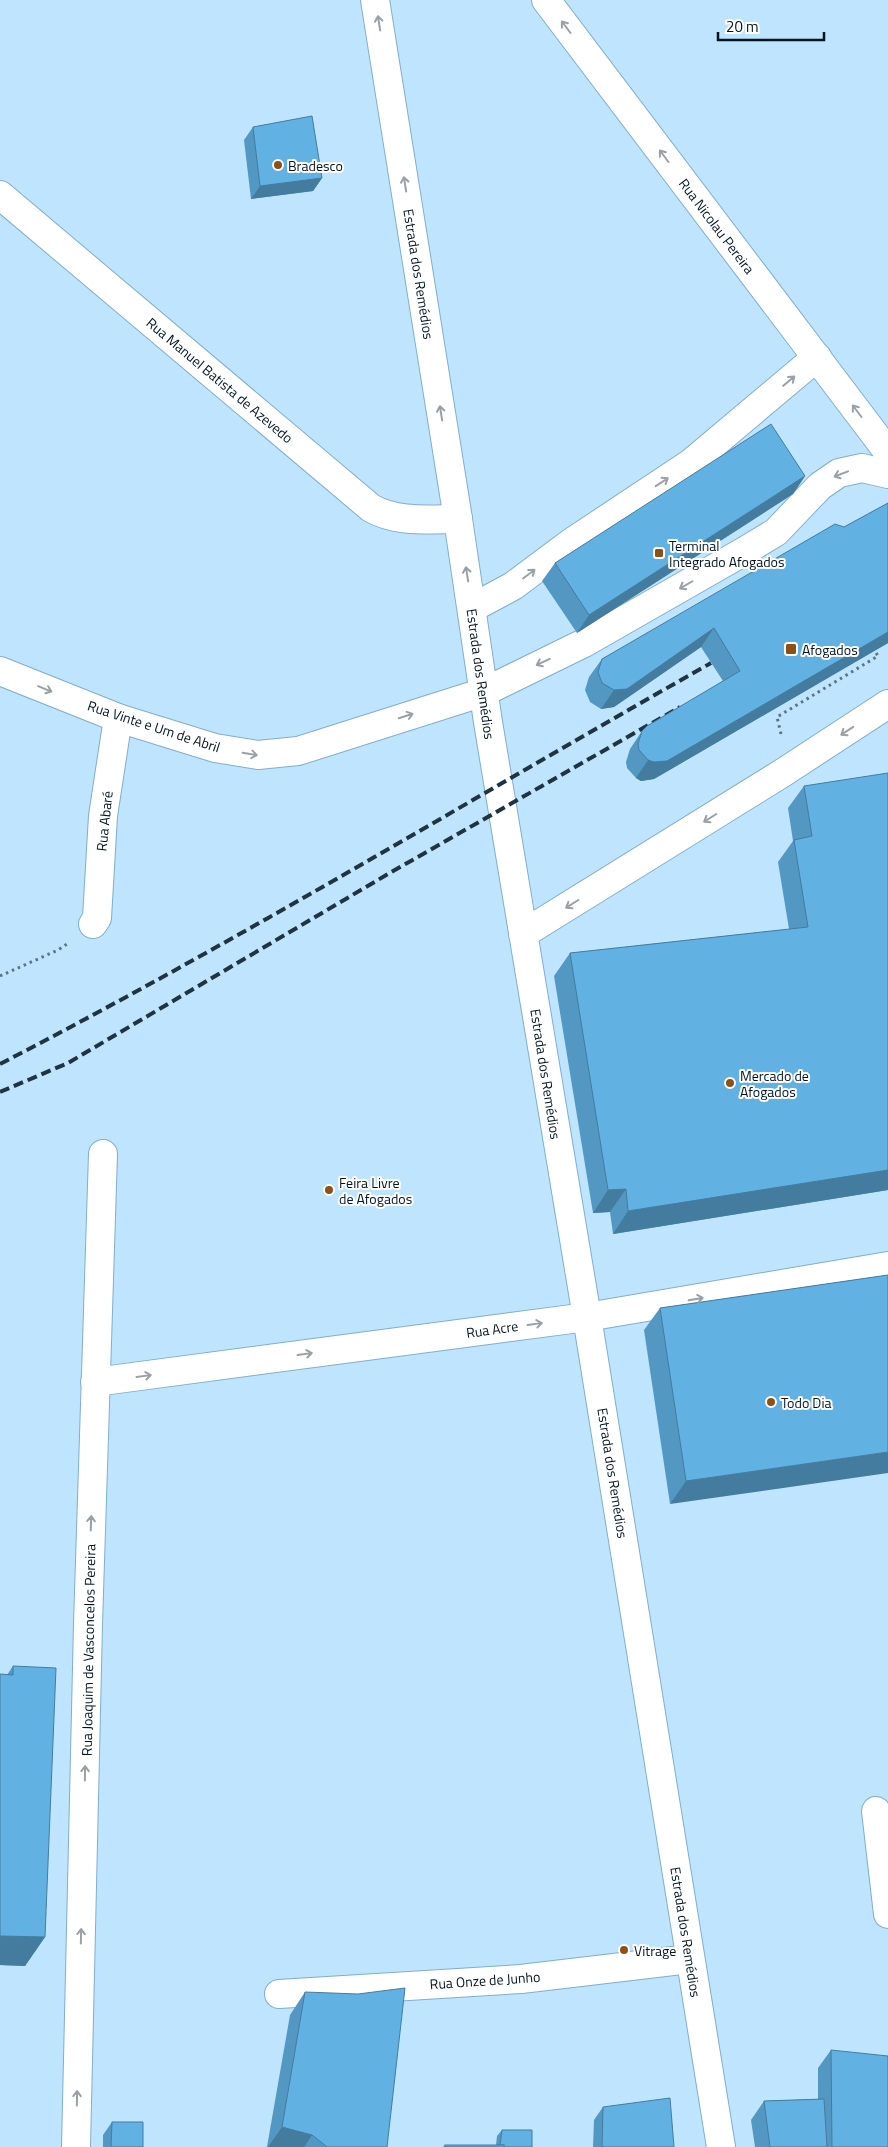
<svg xmlns="http://www.w3.org/2000/svg" width="888" height="2147" font-family="'Titillium Web',sans-serif">
<style>
.lines{fill:none;stroke-linecap:round;stroke-linejoin:round}
.minor-casing{stroke:#80aecd;stroke-width:30}
.major-casing{stroke:#80aecd;stroke-width:30}
.path{stroke:#5a7587;stroke-width:3;stroke-dasharray:2.5 4;stroke-linecap:butt}
.minor{stroke:#fff;stroke-width:28}
.major{stroke:#fff;stroke-width:28}
.rail{stroke:#1f3442;stroke-width:4;stroke-dasharray:10 5;stroke-linecap:butt}
.wall{fill:#5398c3}
.shaded-wall{fill:#447c9f}
.building{fill:#61b1e3;stroke:#447c9f}
.oneway{stroke:#9aa1a6}
.poi-dot{fill:#8e5015;stroke:#fff;stroke-width:2}
.labels{text-anchor:middle;dominant-baseline:central;stroke-width:4;stroke-linejoin:round;paint-order:stroke}
.poi-label{font-size:14px;fill:#031520;stroke:#fff;text-anchor:start}
.street-label{font-size:14px;fill:#031520;stroke:#fff}
</style>
<rect width="100%" height="100%" fill="#bee4fe"/>
<g class="lines">
<defs>
<g id="minor">
<path d="M0 195 371 508C397 523 429 519 458 519"/>
<polyline points="472,608 513,586 572,542 691,463 817,357"/>
<polyline points="484,692 584,643 743,552 776,532 820,486 839,473 862,468 888,474"/>
<polyline points="93,924 97,918 103,816 118,718"/>
<polyline points="523,934 784,772 888,704"/>
<polyline points="95,1382 587,1317 888,1266"/>
<polyline points="876,1811 888,1914"/>
<polyline points="279,1994 521,1979 690,1959"/>
<polyline points="76,2147 88,1624 103,1154"/>
</g>
<g id="major">
<polyline points="375,0 458,519 488,722 587,1317 721,2147"/>
<polyline points="546,0 888,452"/>
<polyline points="0,671 118,718 215,748 258,755 298,751 484,692"/>
</g>
</defs>
<use href="#minor" class="minor-casing"/>
<use href="#major" class="major-casing"/>
<g class="path">
<polyline points="781,734 777,717 878,656 875,651"/>
<polyline points="0,976 58,950 67,944"/>
</g>
<use href="#minor" class="minor"/>
<use href="#major" class="major"/>
<g class="rail">
<path d="M0 1064C242 939 474 797 711 663"/>
<polyline points="0,1092 68,1063 388,874 680,707"/>
</g>
</g>
<g class="wall">
<polygon points="253,127 322,178 313,191 251,199 244,140"/>
<polygon points="805,476 793,494 577,633 542,581 555,563"/>
<polygon points="888,503 888,643 654,779 641,781 636,778 627,768 626,762 630,749 642,731 723,681 701,647 614,707 601,709 590,702 585,690 589,677 602,659"/>
<polygon points="804,786 888,1190 613,1234 610,1212 593,1213 554,976 570,953 789,929 778,862 793,841 788,808"/>
<polygon points="888,1275 670,1504 644,1330 660,1308"/>
<polygon points="13,1666 45,1937 25,1966 0,1965 0,1674 7,1675"/>
<polygon points="305,1992 387,2147 267,2147 290,2015"/>
<polygon points="831,2050 888,2147 755,2147 751,2120 764,2101 818,2099 818,2068"/>
<polygon points="603,2107 674,2147 593,2147 594,2120"/>
<polygon points="112,2122 143,2147 103,2147 103,2135"/>
<polygon points="502,2130 532,2147 443,2147 445,2145 496,2145 497,2136"/>
</g>
<g class="shaded-wall">
<polygon points="322,178 313,191 251,199 260,186"/>
<polygon points="805,476 793,494 577,633 589,615"/>
<polygon points="714,628 701,647 614,707 601,709 614,690"/>
<polygon points="888,632 888,643 654,779 641,781 636,778 648,760"/>
<polygon points="888,1170 888,1190 613,1234 628,1211"/>
<polygon points="626,1189 610,1212 593,1213 608,1190"/>
<polygon points="888,1452 888,1473 670,1504 686,1481"/>
<polygon points="0,1936 45,1937 25,1966 0,1965"/>
<polygon points="282,2127 312,2135 304,2147 268,2147"/>
</g>
<g class="building">
<polygon points="312,116 322,178 260,186 253,127"/>
<polygon points="771,424 805,476 589,615 555,563"/>
<polygon points="888,503 888,632 667,761 654,762 648,760 639,750 638,744 642,731 647,726 740,671 714,628 627,689 614,690 602,683 598,672 602,659 835,524 844,527"/>
<polygon points="888,773 888,1170 628,1211 626,1189 608,1190 570,953 808,927 794,840 812,836 804,786"/>
<polygon points="888,1275 888,1452 686,1481 660,1308"/>
<polygon points="13,1666 56,1668 45,1937 0,1936 0,1674 13,1675"/>
<polygon points="405,1988 387,2147 326,2147 326,2146 312,2135 282,2127 305,1992 358,1994"/>
<polygon points="831,2050 888,2056 888,2147 832,2147"/>
<polygon points="670,2098 674,2147 602,2147 603,2107"/>
<polygon points="824,2099 827,2147 770,2147 764,2101"/>
<polygon points="112,2122 143,2122 143,2147 111,2147"/>
<polygon points="502,2130 532,2130 532,2147 504,2147 504,2145 500,2145"/>
<rect x="445" y="2145" width="59" height="2"/>
</g>
<defs><path id="oneway-shaft" d="M-6 0H5M1.5-3L5.5 0L1.5 3" fill="none" stroke-width="1.6" stroke-linecap="round" stroke-linejoin="round" transform="scale(1.25)"/></defs>
<g class="oneway">
<use href="#oneway-shaft" transform="translate(379 23) rotate(-99)"/>
<use href="#oneway-shaft" transform="translate(566 27) rotate(-127)"/>
<use href="#oneway-shaft" transform="translate(664 156) rotate(-127)"/>
<use href="#oneway-shaft" transform="translate(405 184) rotate(-99)"/>
<use href="#oneway-shaft" transform="translate(789 381) rotate(-40)"/>
<use href="#oneway-shaft" transform="translate(857 411) rotate(-127)"/>
<use href="#oneway-shaft" transform="translate(441 413) rotate(-99)"/>
<use href="#oneway-shaft" transform="translate(841 474) rotate(159)"/>
<use href="#oneway-shaft" transform="translate(662 482) rotate(-33)"/>
<use href="#oneway-shaft" transform="translate(467 574) rotate(-99)"/>
<use href="#oneway-shaft" transform="translate(529 574) rotate(-37)"/>
<use href="#oneway-shaft" transform="translate(686 585) rotate(150)"/>
<use href="#oneway-shaft" transform="translate(543 662) rotate(155)"/>
<use href="#oneway-shaft" transform="translate(45 689) rotate(22)"/>
<use href="#oneway-shaft" transform="translate(406 716) rotate(-18)"/>
<use href="#oneway-shaft" transform="translate(847 731) rotate(147)"/>
<use href="#oneway-shaft" transform="translate(250 754) rotate(10)"/>
<use href="#oneway-shaft" transform="translate(710 818) rotate(148)"/>
<use href="#oneway-shaft" transform="translate(572 904) rotate(148)"/>
<use href="#oneway-shaft" transform="translate(696 1299) rotate(-10)"/>
<use href="#oneway-shaft" transform="translate(535 1324) rotate(-8)"/>
<use href="#oneway-shaft" transform="translate(305 1354) rotate(-8)"/>
<use href="#oneway-shaft" transform="translate(144 1376) rotate(-8)"/>
<use href="#oneway-shaft" transform="translate(91 1523) rotate(-88)"/>
<use href="#oneway-shaft" transform="translate(85 1773) rotate(-89)"/>
<use href="#oneway-shaft" transform="translate(81 1936) rotate(-89)"/>
<use href="#oneway-shaft" transform="translate(77 2098) rotate(-89)"/>
</g>
<g class="poi-dot">
<circle cx="278" cy="165" r="5"/>
<rect x="654" y="548" width="10" height="10" rx="2.5"/>
<rect x="785" y="643" width="12" height="12" rx="2.5"/>
<circle cx="730" cy="1083" r="5"/>
<circle cx="329" cy="1190" r="5"/>
<circle cx="771" cy="1402" r="5"/>
<circle cx="624" cy="1950" r="5"/>
</g>
<g class="labels">
<g class="poi-label">
<text x="288" y="165">Bradesco</text>
<text x="669" y="545">Terminal<tspan x="669" dy="16">Integrado Afogados</tspan></text>
<text x="802" y="649">Afogados</text>
<text x="740" y="1075">Mercado de<tspan x="740" dy="16">Afogados</tspan></text>
<text x="339" y="1182">Feira Livre<tspan x="339" dy="16">de Afogados</tspan></text>
<text x="781" y="1402">Todo Dia</text>
<text x="634" y="1950">Vitrage</text>
</g>
<g class="street-label">
<text transform="translate(717 226) rotate(53)">Rua Nicolau Pereira</text>
<text transform="translate(419 274) rotate(81)">Estrada dos Remédios</text>
<text transform="translate(220 380) rotate(40)">Rua Manuel Batista de Azevedo</text>
<text transform="translate(481 674) rotate(82)">Estrada dos Remédios</text>
<text transform="translate(154 726) rotate(18)">Rua Vinte e Um de Abril</text>
<text transform="translate(104 821) rotate(-84)">Rua Abaré</text>
<text transform="translate(546 1074) rotate(81)">Estrada dos Remédios</text>
<text transform="translate(492 1329) rotate(-8)">Rua Acre</text>
<text transform="translate(613 1473) rotate(81)">Estrada dos Remédios</text>
<text transform="translate(88 1650) rotate(-89)">Rua Joaquim de Vasconcelos Pereira</text>
<text transform="translate(686 1932) rotate(81)">Estrada dos Remédios</text>
<text transform="translate(485 1980) rotate(-4)">Rua Onze de Junho</text>
</g>
</g>
<path d="M718 32v8h106v-8" fill="none" stroke="#031520" stroke-width="2.5"/>
<text x="726" y="32" font-size="15" fill="#031520" stroke="#ffffff" stroke-width="4" paint-order="stroke">20 m</text>
</svg>
